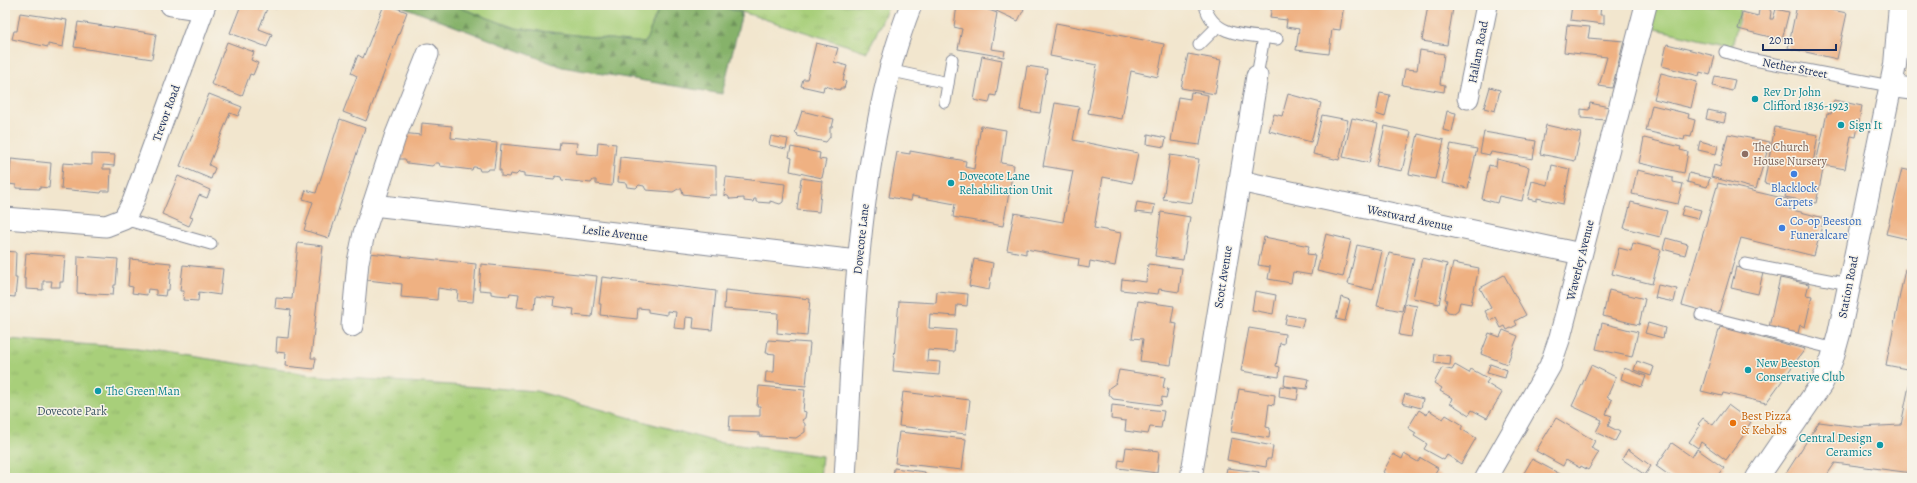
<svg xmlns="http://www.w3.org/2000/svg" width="1917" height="483" font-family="Alegreya,serif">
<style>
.green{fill:#a8cf7a;stroke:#627f6c}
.forest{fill:url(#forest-firs);stroke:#507064}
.park{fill:url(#park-tufts);stroke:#627f6c}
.building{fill:#efb182}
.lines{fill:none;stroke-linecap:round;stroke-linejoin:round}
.lane-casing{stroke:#868a96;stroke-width:13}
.street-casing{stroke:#868a96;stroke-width:23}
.secondary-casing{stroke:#868a96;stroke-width:24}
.lane{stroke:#fff;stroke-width:11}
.street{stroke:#fff;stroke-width:21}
.secondary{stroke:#fff;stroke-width:22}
.culture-dot{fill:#0f9aa8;stroke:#f7f3e8;stroke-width:1.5}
.education-dot{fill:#8d6e63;stroke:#f7f3e8;stroke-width:1.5}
.shop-dot{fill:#3f7fe0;stroke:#f7f3e8;stroke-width:1.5}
.food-dot{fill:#e8710a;stroke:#f7f3e8;stroke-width:1.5}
.labels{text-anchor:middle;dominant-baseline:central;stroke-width:3;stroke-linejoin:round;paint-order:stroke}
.street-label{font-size:12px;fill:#1b2f5e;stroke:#f7f3e8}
.culture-label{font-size:12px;fill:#0d838f;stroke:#f7f3e8;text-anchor:start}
.education-label{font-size:12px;fill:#785e54;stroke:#f7f3e8;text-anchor:start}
.shop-label{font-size:12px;fill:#366cbe;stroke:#f7f3e8}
.park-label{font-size:12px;fill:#3e5765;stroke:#f7f3e8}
.food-label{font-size:12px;fill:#c56008;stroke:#f7f3e8;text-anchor:start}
</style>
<defs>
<pattern id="forest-firs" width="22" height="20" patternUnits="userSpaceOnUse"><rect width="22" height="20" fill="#86b26a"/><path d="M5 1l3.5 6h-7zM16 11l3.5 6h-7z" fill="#6d915a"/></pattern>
<pattern id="park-tufts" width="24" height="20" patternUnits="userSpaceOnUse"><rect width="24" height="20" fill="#a8cf7a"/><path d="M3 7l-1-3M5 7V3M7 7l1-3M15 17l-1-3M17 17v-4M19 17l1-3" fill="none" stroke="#90b26c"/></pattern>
</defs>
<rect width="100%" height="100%" fill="#f7f3e8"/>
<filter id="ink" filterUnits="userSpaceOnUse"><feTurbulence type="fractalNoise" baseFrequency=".025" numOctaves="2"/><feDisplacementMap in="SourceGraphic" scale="8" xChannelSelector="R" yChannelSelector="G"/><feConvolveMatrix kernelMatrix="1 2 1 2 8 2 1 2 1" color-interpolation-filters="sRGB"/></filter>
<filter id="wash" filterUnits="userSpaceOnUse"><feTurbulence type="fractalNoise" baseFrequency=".012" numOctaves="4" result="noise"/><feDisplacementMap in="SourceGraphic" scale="16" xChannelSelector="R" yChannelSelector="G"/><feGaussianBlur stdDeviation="0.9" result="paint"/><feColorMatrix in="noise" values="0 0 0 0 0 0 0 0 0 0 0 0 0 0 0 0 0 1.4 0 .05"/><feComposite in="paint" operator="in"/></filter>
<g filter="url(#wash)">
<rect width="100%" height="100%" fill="#f2e6ce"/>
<g class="green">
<polygon points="453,5 660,5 645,43 515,28"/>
<polygon points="1656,5 1742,5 1732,47 1652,28"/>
</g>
<polygon class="forest" points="399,5 453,5 515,28 645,43 660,5 717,5 742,13 722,94 562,67"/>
<g class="park">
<polygon points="720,5 889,5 868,52"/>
<polygon points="5,339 138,348 320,376 536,391 716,442 822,456 820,478 5,478"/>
</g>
<g id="blocks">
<g class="building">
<polygon points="241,5 278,5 276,9 268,6 259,29 272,34 267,47 230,33"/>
<polygon points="384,5 389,5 407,12 366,121 343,112 357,76 351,73 358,55 363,58"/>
<polygon points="957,5 975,5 997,13 991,49 1005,51 1004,57 958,49 962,29 954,27"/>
<polygon points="994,5 1016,5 1024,9 1018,21 992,9"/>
<polygon points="1272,5 1344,5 1340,30 1332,29 1329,54 1296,50 1299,29 1286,27 1287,20 1270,18"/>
<polygon points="1428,5 1453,8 1447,45 1422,41"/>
<polygon points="1572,5 1601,5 1600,15 1604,15 1604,24 1570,20"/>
<polygon points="1797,5 1807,5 1847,13 1837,59 1788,48"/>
<polygon points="1763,7 1769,8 1771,12 1770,19 1773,19 1776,9 1789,12 1782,40 1738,29 1742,12 1758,16 1759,10"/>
<polygon points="5,10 9,10 6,29 5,29"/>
<polygon points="20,13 67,20 63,47 48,44 48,47 12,39 14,31 17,31"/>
<polygon points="78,22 156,34 152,59 74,47"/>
<polygon points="1056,23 1164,44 1158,77 1131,71 1122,119 1088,113 1097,65 1050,56"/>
<polygon points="1567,25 1590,27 1588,38 1624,41 1612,88 1599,86 1607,57 1564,52"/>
<polygon points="227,42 254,52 251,60 258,63 253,75 250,74 242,96 211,84"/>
<polygon points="816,43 838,48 834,62 847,66 843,80 846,82 844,88 840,88 840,90 824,86 823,91 801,86 803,79 807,79"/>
<polygon points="1667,44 1715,56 1710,75 1700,72 1699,76 1662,66"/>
<polygon points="1420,50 1444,54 1440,84 1445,85 1444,92 1402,85 1405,69 1417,70"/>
<polygon points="1188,54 1221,60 1215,94 1181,88"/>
<polygon points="982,56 1002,60 996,96 991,95 989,103 974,100"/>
<polygon points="1027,66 1047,69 1040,113 1020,110"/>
<polygon points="1661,73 1697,82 1691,108 1654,99"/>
<polygon points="1715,76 1735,80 1732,91 1713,86"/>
<polygon points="1490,87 1500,90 1495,111 1484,108"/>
<polygon points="1191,92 1208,95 1200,145 1171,141 1178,97 1190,99"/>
<polygon points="1380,93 1390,95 1385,117 1376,114"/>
<polygon points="209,94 242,107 238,116 230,113 209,165 215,168 211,179 180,166"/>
<polygon points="1288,94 1321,103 1311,142 1269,131 1274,114 1282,116"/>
<polygon points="1834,100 1862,106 1856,137 1851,136 1845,169 1824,165 1816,203 1785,197 1787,188 1764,183 1775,127 1818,135 1813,163 1816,163 1827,113 1831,114"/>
<polygon points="1055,103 1079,107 1073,140 1138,153 1132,183 1103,177 1094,228 1121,233 1115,266 1090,261 1089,268 1078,266 1079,259 1026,249 1026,254 1007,250 1014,213 1063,222 1073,171 1043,166"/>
<polygon points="1590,103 1609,107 1606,120 1581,118 1581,109 1589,110"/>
<polygon points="1652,105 1689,114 1688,118 1695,120 1691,137 1685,136 1684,140 1646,131"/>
<polygon points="1708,110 1726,114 1724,123 1706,119"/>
<polygon points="802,111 834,119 832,127 830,127 830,137 826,142 797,136 798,134 795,133"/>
<polygon points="1447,111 1456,113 1452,132 1443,130"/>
<polygon points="1322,115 1348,120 1339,160 1313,154"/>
<polygon points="1352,118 1378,124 1369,163 1343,157"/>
<polygon points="340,119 365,128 329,238 304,230 313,202 303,199 306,190 316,193"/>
<polygon points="422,123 452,126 451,138 497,143 494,169 489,169 486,171 480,171 479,168 475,167 473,167 472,170 440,166 439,163 436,163 432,166 407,163 405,159 398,159 401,133 421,135"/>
<polygon points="1546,125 1581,133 1575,161 1540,154"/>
<polygon points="981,126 1006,130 1001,163 1014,165 1003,226 953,217 955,204 912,196 911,201 889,197 897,152 910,154 910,151 966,161 965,167 974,169"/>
<polygon points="1385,126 1411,132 1402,171 1376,166"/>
<polygon points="1484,132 1536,141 1533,159 1491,152 1490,155 1480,153"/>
<polygon points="1148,134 1166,138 1164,147 1147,144"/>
<polygon points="1418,134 1444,140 1435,179 1409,174"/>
<polygon points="1728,134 1770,142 1756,189 1711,177 1714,165 1720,167"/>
<polygon points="771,136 788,139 786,149 769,145"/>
<polygon points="1644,138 1681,147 1680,150 1688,152 1684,173 1639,163"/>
<polygon points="1700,141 1718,146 1716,154 1698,150"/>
<polygon points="560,142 577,143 576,153 597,155 598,142 616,144 612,186 596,184 596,180 593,180 591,183 562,180 561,177 556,176 554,179 525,176 525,173 519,172 516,175 510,174 509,177 501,176 501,170 499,170 501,144 559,150"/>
<polygon points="1451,144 1477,149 1468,188 1442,183"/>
<polygon points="791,147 820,153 819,159 826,160 822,178 790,171 792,158 789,157"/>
<polygon points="92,154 115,155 114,166 103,165 103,169 111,169 110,191 102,191 101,193 61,189 63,163 92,165"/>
<polygon points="1170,155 1199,159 1192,203 1163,199"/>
<polygon points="620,157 716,166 716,195 709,195 707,197 683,194 682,189 678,189 673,192 646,190 644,186 639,185 636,188 627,187 626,183 618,182"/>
<polygon points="11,159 51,163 49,188 40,187 40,189 16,188 16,185 9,184"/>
<polygon points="1497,159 1529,167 1522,201 1499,196 1497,203 1482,199 1489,165 1496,167"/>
<polygon points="1552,165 1570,169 1563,204 1537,198 1537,201 1528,199 1532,181 1548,185"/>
<polygon points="1902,169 1912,171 1912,240 1886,234"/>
<polygon points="1637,170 1673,178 1673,182 1683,184 1678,204 1632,194"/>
<polygon points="1689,173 1710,178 1707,187 1687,182"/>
<polygon points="178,176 210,190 207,198 199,195 190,217 193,218 189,226 162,214"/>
<polygon points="726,177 785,184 783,202 780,204 770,201 770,203 756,202 756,199 754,199 753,202 744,201 744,198 730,199 728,196 724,195"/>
<polygon points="801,178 822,181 819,212 797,210"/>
<polygon points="1718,183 1791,200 1789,209 1824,218 1814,256 1741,238 1718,315 1682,305"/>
<polygon points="1137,202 1155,205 1153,214 1135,212"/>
<polygon points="1631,202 1667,211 1660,237 1624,228"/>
<polygon points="1684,206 1701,210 1698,219 1681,215"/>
<polygon points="1161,212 1190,217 1183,260 1155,256"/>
<polygon points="1326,234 1351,240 1343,277 1317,271"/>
<polygon points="1264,237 1309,246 1307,254 1315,255 1311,275 1293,272 1291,283 1268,279 1270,267 1258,265"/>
<polygon points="1666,238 1688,244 1685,255 1663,249"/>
<polygon points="298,243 323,246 311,358 316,358 314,369 285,366 286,353 276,352 277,337 288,338 291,310 275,308 276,298 292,299"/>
<polygon points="1633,243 1661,250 1652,284 1612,274 1619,248 1631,251"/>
<polygon points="1357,245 1382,251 1373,290 1348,284"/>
<polygon points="5,251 16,252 15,278 17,278 15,297 5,296"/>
<polygon points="26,253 65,256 63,282 60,282 60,287 51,287 52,281 43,281 43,290 26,289 26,279 24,279"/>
<polygon points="369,253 476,264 473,302 457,301 458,291 438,288 437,300 401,297 402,284 367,280"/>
<polygon points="1389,253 1414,258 1402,311 1377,306"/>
<polygon points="78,256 118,259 116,285 114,285 113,295 77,293"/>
<polygon points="1422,258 1447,264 1439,304 1413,298"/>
<polygon points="130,259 171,263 169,290 166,290 165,296 156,295 156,290 148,289 147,295 132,293 133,287 128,286"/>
<polygon points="974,259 993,263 989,290 969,286"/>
<polygon points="1453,263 1479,268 1471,304 1460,302 1458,310 1454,313 1448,312 1445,308 1447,300 1445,299"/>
<polygon points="481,264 597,276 592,317 573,315 574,309 554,306 555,298 536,296 535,309 517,307 519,294 510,293 509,296 497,295 491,294 491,291 479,290"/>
<polygon points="1148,264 1182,268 1179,292 1159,289 1158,294 1121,290 1122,279 1146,282"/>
<polygon points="183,265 223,269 220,295 199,292 198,301 183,300 184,291 180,291"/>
<polygon points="1736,267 1763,273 1758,294 1731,288"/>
<polygon points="1905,269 1912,270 1912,370 1886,365"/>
<polygon points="1504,275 1526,315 1515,321 1517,325 1507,330 1505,326 1501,328 1496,318 1490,321 1485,311 1491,308 1480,288"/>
<polygon points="602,277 716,291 712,330 693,328 694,318 686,317 685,329 674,328 676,312 667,311 667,315 648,312 648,309 638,308 637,319 600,315 601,304 599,304"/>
<polygon points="1780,278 1809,284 1806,295 1812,296 1805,327 1800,325 1798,333 1769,327"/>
<polygon points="1658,285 1677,289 1674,302 1655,298"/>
<polygon points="725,290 810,299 807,336 777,333 778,313 724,309"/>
<polygon points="1609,290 1645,299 1639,325 1603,316"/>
<polygon points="937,291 968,294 967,306 957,305 956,316 930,314 929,328 956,330 954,352 928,350 927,361 940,362 939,375 893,371 899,301 936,303"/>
<polygon points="1255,291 1276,295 1273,314 1252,310"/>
<polygon points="1341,297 1350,300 1345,321 1336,319"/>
<polygon points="1138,301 1174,306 1171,323 1177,324 1171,365 1140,361 1143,339 1132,338"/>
<polygon points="1405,304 1417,306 1411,337 1399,335"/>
<polygon points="1287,315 1304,318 1302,327 1285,324"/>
<polygon points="1602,323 1638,332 1632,357 1596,349"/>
<polygon points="1648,323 1665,328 1663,338 1645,333"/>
<polygon points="1720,327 1805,349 1766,403 1723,393 1722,396 1701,391"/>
<polygon points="1249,328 1285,334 1284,344 1280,343 1276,366 1280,367 1279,377 1241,371"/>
<polygon points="1503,330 1518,336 1507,364 1481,354 1489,333 1500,337"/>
<polygon points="768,340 810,343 806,386 765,382 766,372 774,372 775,354 766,353"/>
<polygon points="1435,354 1451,356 1450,365 1434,363"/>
<polygon points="1637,361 1654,367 1651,376 1634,370"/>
<polygon points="1490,364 1507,370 1505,378 1487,373"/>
<polygon points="1455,365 1469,373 1471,369 1489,379 1486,383 1502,393 1487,418 1472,410 1469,415 1450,403 1452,398 1440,391 1442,388 1434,383 1442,368 1452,370"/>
<polygon points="1591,365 1616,377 1607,397 1612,400 1606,414 1612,416 1608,426 1620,432 1615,441 1596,432 1602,420 1572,406"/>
<polygon points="1624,368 1646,376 1642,387 1621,379"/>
<polygon points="1119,370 1165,377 1163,388 1168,389 1166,398 1162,397 1161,405 1113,399 1108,393 1109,388 1116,383"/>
<polygon points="1285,375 1309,379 1307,389 1284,386"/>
<polygon points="1911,376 1912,473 1835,463 1825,478 1783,478 1819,422 1859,427 1901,425"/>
<polygon points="759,386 805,390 803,411 806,412 805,418 802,420 805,424 805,432 796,438 759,436 759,433 729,431 730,416 760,416 760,406 757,406"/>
<polygon points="1280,386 1299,389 1297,400 1279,397"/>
<polygon points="1239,389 1275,395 1274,405 1269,404 1266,427 1270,428 1269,438 1231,432"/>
<polygon points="903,392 970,400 966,434 899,426"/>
<polygon points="1405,394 1423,399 1421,408 1402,403"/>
<polygon points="1112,405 1164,411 1161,428 1150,427 1148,434 1125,431 1126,421 1111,419"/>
<polygon points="1728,405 1751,422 1747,428 1748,429 1726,460 1701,442 1698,448 1689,442 1700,426 1698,424 1703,418 1713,425"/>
<polygon points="1419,410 1427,415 1429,410 1443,419 1446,415 1463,425 1461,429 1476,438 1461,464 1447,455 1444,460 1424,449 1427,444 1414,436 1416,433 1408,428"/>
<polygon points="1556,418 1595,441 1591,448 1599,452 1588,470 1581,466 1580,468 1566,460 1563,466 1536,451"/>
<polygon points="899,432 966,439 962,470 895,463"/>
<polygon points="1231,438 1273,446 1271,459 1267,459 1266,467 1227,460"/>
<polygon points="1672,443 1692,457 1697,449 1724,468 1717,478 1673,478 1656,466"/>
<polygon points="1126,447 1159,451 1157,473 1118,468 1119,460 1124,461"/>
<polygon points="1628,449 1651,466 1645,475 1622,459"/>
<polygon points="1393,454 1402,459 1404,454 1418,462 1421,458 1438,468 1435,473 1445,478 1390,478 1383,472"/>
<polygon points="1532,459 1560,474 1558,478 1521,478"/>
<polygon points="894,468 925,472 925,478 893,478"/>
<polygon points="1227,468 1259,472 1258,476 1264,476 1264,478 1225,478"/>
</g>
</g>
</g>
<g filter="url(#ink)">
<use href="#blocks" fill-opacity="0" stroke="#868a96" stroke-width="1"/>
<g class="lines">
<defs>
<g id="lane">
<path d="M1205 5C1212 38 1250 35 1277 39"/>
<polyline points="1199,45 1217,27"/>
<polyline points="1725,52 1749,59 1890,86"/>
<polyline points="888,70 948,83"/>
<polyline points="1257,76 1264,37"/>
<polyline points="945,102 952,59"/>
<polyline points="124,219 211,244"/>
<polyline points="1745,264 1849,284"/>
<polyline points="1701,315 1835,349"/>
</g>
<g id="street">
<polyline points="171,5 203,10"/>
<polyline points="1890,86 1912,89"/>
<polyline points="1468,98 1487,5"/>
<polyline points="1239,181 1581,254"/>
<polyline points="373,205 857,261"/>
<polyline points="5,218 106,226 124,219 133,202 205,5"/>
<polyline points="352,326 358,262 364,233 395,137 428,54"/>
<path d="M845 478C852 361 854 243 877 128 885 85 895 45 911 5"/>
<polyline points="1191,478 1257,76"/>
<polyline points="1486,478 1550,366 1560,337 1646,5"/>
</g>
<polyline id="secondary" points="1757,478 1822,383 1832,359 1839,334 1895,65 1900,5"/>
</defs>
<use href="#lane" class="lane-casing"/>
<use href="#street" class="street-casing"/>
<use href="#secondary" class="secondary-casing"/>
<use href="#lane" class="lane"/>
<use href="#street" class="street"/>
<use href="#secondary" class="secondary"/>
</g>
</g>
<g class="culture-dot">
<circle cx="1755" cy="99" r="4"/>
<circle cx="1841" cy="125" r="4"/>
<circle cx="951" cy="183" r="4"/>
<circle cx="1748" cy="370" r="4"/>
<circle cx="98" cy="391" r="4"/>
<circle cx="1880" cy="445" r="4"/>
</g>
<circle class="education-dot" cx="1745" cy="154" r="4"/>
<g class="shop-dot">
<circle cx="1794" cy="174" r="4"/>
<circle cx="1782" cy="228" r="4"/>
</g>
<circle class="food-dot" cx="1733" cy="423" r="4"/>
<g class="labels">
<g class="street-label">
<text transform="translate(1478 52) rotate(-79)">Hallam Road</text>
<text transform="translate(1795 68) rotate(11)">Nether Street</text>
<text transform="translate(166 113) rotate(-70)">Trevor Road</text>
<text transform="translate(1410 218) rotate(12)">Westward Avenue</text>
<text transform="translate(615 233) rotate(7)">Leslie Avenue</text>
<text transform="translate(861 239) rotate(-84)">Dovecote Lane</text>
<text transform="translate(1580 260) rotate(-76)">Waverley Avenue</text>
<text transform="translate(1223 277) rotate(-81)">Scott Avenue</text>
<text transform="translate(1848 287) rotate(-79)">Station Road</text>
</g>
<g class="culture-label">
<text x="1763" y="92">Rev Dr John<tspan x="1763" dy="14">Clifford 1836-1923</tspan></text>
<text x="1849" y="125">Sign It</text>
<text x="959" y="176">Dovecote Lane<tspan x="959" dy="14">Rehabilitation Unit</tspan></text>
<text x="1756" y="363">New Beeston<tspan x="1756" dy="14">Conservative Club</tspan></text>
<text x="106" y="391">The Green Man</text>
<text x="1872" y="438" text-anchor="end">Central Design<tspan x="1872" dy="14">Ceramics</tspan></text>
</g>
<g class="education-label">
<text x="1753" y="147">The Church<tspan x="1753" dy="14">House Nursery</tspan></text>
</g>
<g class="shop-label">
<text x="1794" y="188">Blacklock<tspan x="1794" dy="14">Carpets</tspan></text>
<text x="1790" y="221" text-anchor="start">Co-op Beeston<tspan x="1790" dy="14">Funeralcare</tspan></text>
</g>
<g class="park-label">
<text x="72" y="411">Dovecote Park</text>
</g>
<g class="food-label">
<text x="1741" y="416">Best Pizza<tspan x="1741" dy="14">&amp; Kebabs</tspan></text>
</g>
</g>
<rect width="1917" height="483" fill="none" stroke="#f7f3e8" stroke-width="20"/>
<path d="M1763 44v6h73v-6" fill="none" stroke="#1b2f5e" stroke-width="2"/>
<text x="1769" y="44" font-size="12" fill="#1b2f5e" stroke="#f7f3e8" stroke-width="3" paint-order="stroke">20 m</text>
</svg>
